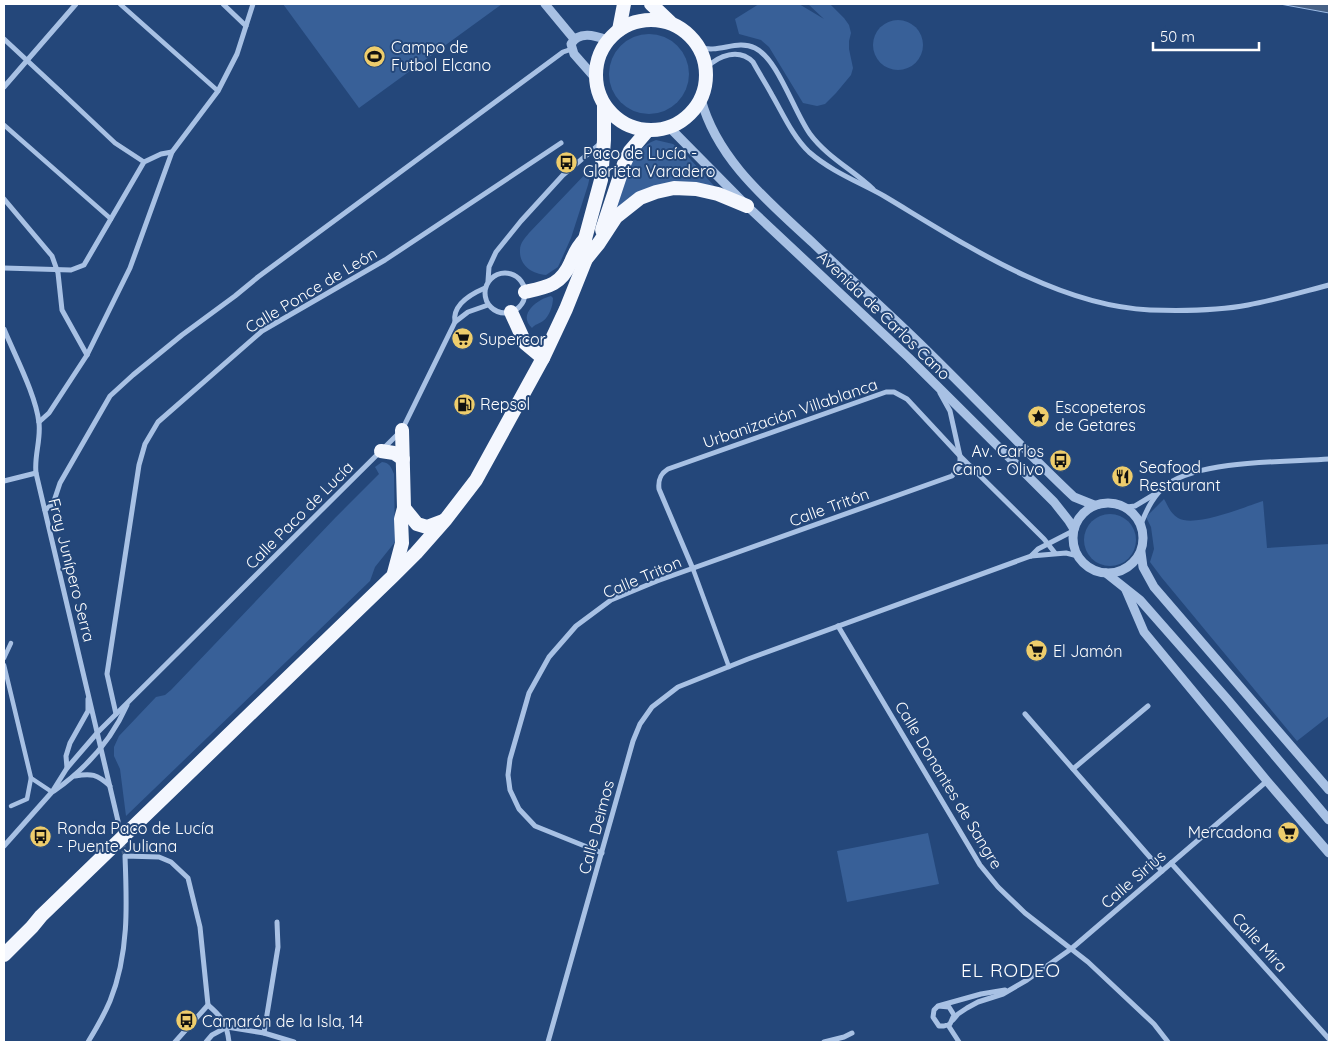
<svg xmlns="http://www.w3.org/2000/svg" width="1333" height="1046" font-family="Quicksand,sans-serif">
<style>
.green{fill:#386098}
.water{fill:#476186;stroke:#9cbbe5}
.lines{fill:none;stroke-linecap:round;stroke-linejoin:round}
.minor-tunnel{stroke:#45638e;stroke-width:5;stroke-dasharray:5 2.5;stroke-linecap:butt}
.pedestrian{stroke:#a8c1e4;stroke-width:4.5}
.minor{stroke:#a8c1e4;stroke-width:5}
.tertiary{stroke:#a8c1e4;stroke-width:9}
.trunk{stroke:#f4f7fe;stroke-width:14}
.labels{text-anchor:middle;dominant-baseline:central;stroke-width:4;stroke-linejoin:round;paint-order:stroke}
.poi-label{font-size:16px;fill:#fff;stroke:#24477a;text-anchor:start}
.street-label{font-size:16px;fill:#fff;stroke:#24477a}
.quarter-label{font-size:19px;letter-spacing:1px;fill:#fff;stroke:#24477a}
</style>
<rect width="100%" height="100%" fill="#24477a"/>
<g class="green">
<polygon points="283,4 502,4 359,108"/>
<polygon points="759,4 799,4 824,19 808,4 830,4 844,18 849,25 851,33 849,41 849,49 853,68 851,75 836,93 825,104 817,106 803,103 769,47 761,40 739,34 735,19"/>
<circle cx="898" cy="45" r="25"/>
<circle cx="649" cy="74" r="40"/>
<path d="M656 140 673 144 683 151 715 187 698 183 616 208C624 183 629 149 656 140Z"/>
<path d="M592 167 588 185 571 238 558 267 546 275C532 274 519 265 520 250 520 243 525 238 529 233Z"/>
<path d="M551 296 553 298C553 306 549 317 543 321 539 324 535 324 532 328 517 314 538 299 551 296Z"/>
<path d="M382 462C390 463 391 467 394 474L395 542 375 567 370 581 126 816 120 769 114 756V747L119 736 156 697 165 695 171 690 336 517 379 474 375 467Z"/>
<path d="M1164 499C1168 506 1170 513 1178 518 1195 528 1244 507 1263 501L1267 548 1329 544V716L1297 741 1162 578 1150 562 1154 549 1151 527 1146 517Z"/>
<circle cx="1110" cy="540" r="26"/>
<polygon points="928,833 939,884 847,902 837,851"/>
</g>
<polygon class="water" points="1280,4 1329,4 1329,13"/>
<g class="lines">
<polyline class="minor-tunnel" points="118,821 125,856"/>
<g class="pedestrian">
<polyline points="120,4 218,91"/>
<polyline points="61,92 115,143 144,162"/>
<polyline points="4,125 111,219"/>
<polyline points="693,569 729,667"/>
<polyline points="4,658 11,643"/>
<polyline points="4,665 31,778 52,792"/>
<polyline points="11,806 27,799 31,778"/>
</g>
<g class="minor">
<polyline points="223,4 246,26"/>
<polyline points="4,39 61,92"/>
<path d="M699 47C719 54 736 39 755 48 778 59 794 112 810 134 827 157 853 170 873 189"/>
<path d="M706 68C719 55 739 48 753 62 759 73 766 84 772 95 783 114 793 137 809 152 832 172 859 182 884 196 963 243 1056 306 1150 310 1182 311 1217 311 1248 305 1275 300 1302 292 1329 285"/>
<polyline points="4,87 76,4"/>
<polyline points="4,199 52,256 58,273 62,310 87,355"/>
<polyline points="4,268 71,270 84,265 144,162 161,154 172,152"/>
<circle cx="505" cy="293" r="20"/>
<polyline points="488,281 489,267 496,252 521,221 563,175 601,143"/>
<path d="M455 322C452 305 471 294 485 288"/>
<path d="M4 329C15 356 36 395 39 423 41 440 34 456 36 473L118 821"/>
<polyline points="39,422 49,413 87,355 130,268 172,152 218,91 237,54 253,4"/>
<polyline points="4,481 36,473"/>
<polyline points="1127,507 1135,506 1155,494"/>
<polyline points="45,510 53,504 60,483 110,396 133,375 182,335 235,296 258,277 563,52 572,49"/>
<path d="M1141 524C1147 509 1154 494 1168 484 1203 460 1286 462 1329 459"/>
<polyline points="1031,556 1038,549 1073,531"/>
<path d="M693 569 659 489C658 480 660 474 668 469L886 392H894L907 399 960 456 1044 539 1055 553"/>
<polyline points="838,626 980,865 998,887 1025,913 1088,962 1154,1024 1168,1042"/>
<polyline points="116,714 107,674 139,465 145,444 158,422 262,331 385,260 561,143"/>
<polyline points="1025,714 1162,871"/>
<polyline points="67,768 66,756 70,743 88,711 88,699"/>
<polyline points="1073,769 1148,706"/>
<path d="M75 776C91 773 97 774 110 786"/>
<path d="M54 791C87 768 111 741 127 705"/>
<polyline points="4,846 52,792 67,768 98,732 402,430 455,322 468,312 488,305"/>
<polyline points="602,853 535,826 519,809 510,790 508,775 510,759 529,693 549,657 576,626 611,600 657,581 952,476 960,466 960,456 950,411 940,393"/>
<polyline points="1171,863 1329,1039"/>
<path d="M208 1005C222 1017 227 1024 229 1042"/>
<polyline points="938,1006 949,1007 954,1015 950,1024 944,1026 939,1026 933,1017 934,1010 938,1006 981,994 1005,990"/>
<polyline points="953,1020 958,1014 967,1008 978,1002 1003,994 1027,980 1071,949 1267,781"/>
<polyline points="948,1025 959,1042"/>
<polyline points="227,1027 264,1033 294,1042"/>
<polyline points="264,1033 278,947 277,922"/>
<path d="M88 1042C96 1029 104 1015 110 1001 129 954 127 905 125 856L159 857 171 862 188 878 200 927 208 1005 175 1042"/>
<polyline points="206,1042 212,1035 227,1027"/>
<polyline points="548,1042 633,741 640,724 652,707 678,687 748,659 1031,556 1066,553 1078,556"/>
<polyline points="824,1042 844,1037 852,1033"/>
</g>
<g class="tertiary">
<polyline points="545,4 574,39"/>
<path d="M596 79 574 54 571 44C579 30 596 36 608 40"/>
<path d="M701 99C717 160 769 202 813 243 846 275 880 305 913 337 967 389 1019 445 1074 497L1094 505"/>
<polyline points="669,127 747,206 909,358 1054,502 1069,521 1074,529"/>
<circle cx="1108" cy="538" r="35"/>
<polyline points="1141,552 1143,567 1154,587 1329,790"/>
<polyline points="1106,573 1140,600 1228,700 1329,820"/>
<polyline points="1126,590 1144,632 1267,781 1329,853"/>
</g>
<g class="trunk">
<polyline points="651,4 670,22"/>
<circle cx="651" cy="75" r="55"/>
<polyline points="619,30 624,4"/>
<polyline points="602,230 624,164 630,151 648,130"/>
<polyline points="586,259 585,239 601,180 604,140 604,105"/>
<path d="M525 292C548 287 561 285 571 262 575 252 578 246 585 239"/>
<polyline points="511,312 525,343 543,358"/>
<polyline points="381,451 394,453 403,459"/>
<polyline points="404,508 417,524 427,527 443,521"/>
<polyline points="394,573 402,543 401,519 404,508 402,430"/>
<polyline points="4,955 32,927 41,916 393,576 416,553 446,519 476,480 543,358 566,309 586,259 599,243 616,217 640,198 656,192 674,188 696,189 718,194 747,206"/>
</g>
</g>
<defs>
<symbol id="stadium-disc" viewBox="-11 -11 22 22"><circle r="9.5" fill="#eecd6c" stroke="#24477a"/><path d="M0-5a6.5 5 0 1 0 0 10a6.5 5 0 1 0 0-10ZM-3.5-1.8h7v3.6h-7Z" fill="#111"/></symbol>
<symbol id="bus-disc" viewBox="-11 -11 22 22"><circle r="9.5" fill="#eecd6c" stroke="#24477a"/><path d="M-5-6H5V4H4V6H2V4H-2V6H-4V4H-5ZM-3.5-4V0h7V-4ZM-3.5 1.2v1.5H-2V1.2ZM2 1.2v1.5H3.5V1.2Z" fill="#111"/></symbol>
<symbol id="supermarket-disc" viewBox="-11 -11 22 22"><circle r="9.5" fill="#eecd6c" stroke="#24477a"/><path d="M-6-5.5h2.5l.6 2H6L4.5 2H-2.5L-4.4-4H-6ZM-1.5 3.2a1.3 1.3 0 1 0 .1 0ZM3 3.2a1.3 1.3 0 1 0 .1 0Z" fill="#111"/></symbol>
<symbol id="fuel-disc" viewBox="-11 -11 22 22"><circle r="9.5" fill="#eecd6c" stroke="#24477a"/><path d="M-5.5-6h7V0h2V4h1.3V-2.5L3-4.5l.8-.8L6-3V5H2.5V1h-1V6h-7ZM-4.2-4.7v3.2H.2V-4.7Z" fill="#111"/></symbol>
<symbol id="sight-disc" viewBox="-11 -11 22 22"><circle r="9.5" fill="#eecd6c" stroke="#24477a"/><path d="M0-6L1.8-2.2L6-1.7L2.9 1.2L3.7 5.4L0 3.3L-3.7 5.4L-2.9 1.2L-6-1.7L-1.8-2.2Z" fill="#111"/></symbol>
<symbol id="restaurant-disc" viewBox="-11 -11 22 22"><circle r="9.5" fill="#eecd6c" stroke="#24477a"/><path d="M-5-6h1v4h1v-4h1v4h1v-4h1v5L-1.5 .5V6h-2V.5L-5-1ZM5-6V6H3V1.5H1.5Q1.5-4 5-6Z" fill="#111"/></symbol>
</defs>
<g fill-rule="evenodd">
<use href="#stadium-disc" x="362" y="44" width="25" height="25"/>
<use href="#bus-disc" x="554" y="150" width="25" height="25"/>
<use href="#supermarket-disc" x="450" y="326" width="25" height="25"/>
<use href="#fuel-disc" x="452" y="392" width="25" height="25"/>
<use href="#sight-disc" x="1026" y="404" width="25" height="25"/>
<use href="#bus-disc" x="1048" y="448" width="25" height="25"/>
<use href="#restaurant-disc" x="1110" y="464" width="25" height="25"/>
<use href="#supermarket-disc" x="1024" y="638" width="25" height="25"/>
<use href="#supermarket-disc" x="1276" y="820" width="25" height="25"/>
<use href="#bus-disc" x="28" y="824" width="25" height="25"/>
<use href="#bus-disc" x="174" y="1008" width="25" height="25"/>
</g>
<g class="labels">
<g class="poi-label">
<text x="391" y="47">Campo de<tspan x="391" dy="18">Futbol Elcano</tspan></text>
<text x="583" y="153">Paco de Lucía -<tspan x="583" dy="18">Glorieta Varadero</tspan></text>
<text x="479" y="339">Supercor</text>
<text x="480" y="404">Repsol</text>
<text x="1055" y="407">Escopeteros<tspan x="1055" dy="18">de Getares</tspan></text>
<text x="1044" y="451" text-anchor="end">Av. Carlos<tspan x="1044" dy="18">Cano - Olivo</tspan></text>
<text x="1139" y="467">Seafood<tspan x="1139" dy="18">Restaurant</tspan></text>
<text x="1053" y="651">El Jamón</text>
<text x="57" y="828">Ronda Paco de Lucía<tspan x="57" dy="18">- Puente Juliana</tspan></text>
<text x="1272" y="832" text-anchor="end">Mercadona</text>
<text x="202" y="1021">Camarón de la Isla, 14</text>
</g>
<g class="street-label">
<text transform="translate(311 290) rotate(-31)">Calle Ponce de León</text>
<text transform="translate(884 315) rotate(44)">Avenida de Carlos Cano</text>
<text transform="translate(790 413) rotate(-19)">Urbanización Villablanca</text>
<text transform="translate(829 507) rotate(-20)">Calle Tritón</text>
<text transform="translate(299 515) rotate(-45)">Calle Paco de Lucía</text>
<text transform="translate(72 570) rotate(76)">Fray Junípero Serra</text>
<text transform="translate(642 577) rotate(-23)">Calle Triton</text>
<text transform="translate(949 785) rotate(59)">Calle Donantes de Sangre</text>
<text transform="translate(596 827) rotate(-75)">Calle Deimos</text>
<text transform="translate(1133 879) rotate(-41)">Calle Sirius</text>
<text transform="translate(1260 942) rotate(48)">Calle Mira</text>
</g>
<g class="quarter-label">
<text x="1011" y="970">EL RODEO</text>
</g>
</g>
<rect width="1333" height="1046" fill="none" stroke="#ffffff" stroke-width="10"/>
<path d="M1153 42v8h106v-8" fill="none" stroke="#ffffff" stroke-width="2.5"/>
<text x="1160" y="42" font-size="15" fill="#ffffff" stroke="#24477a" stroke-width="4" paint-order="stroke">50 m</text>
</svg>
